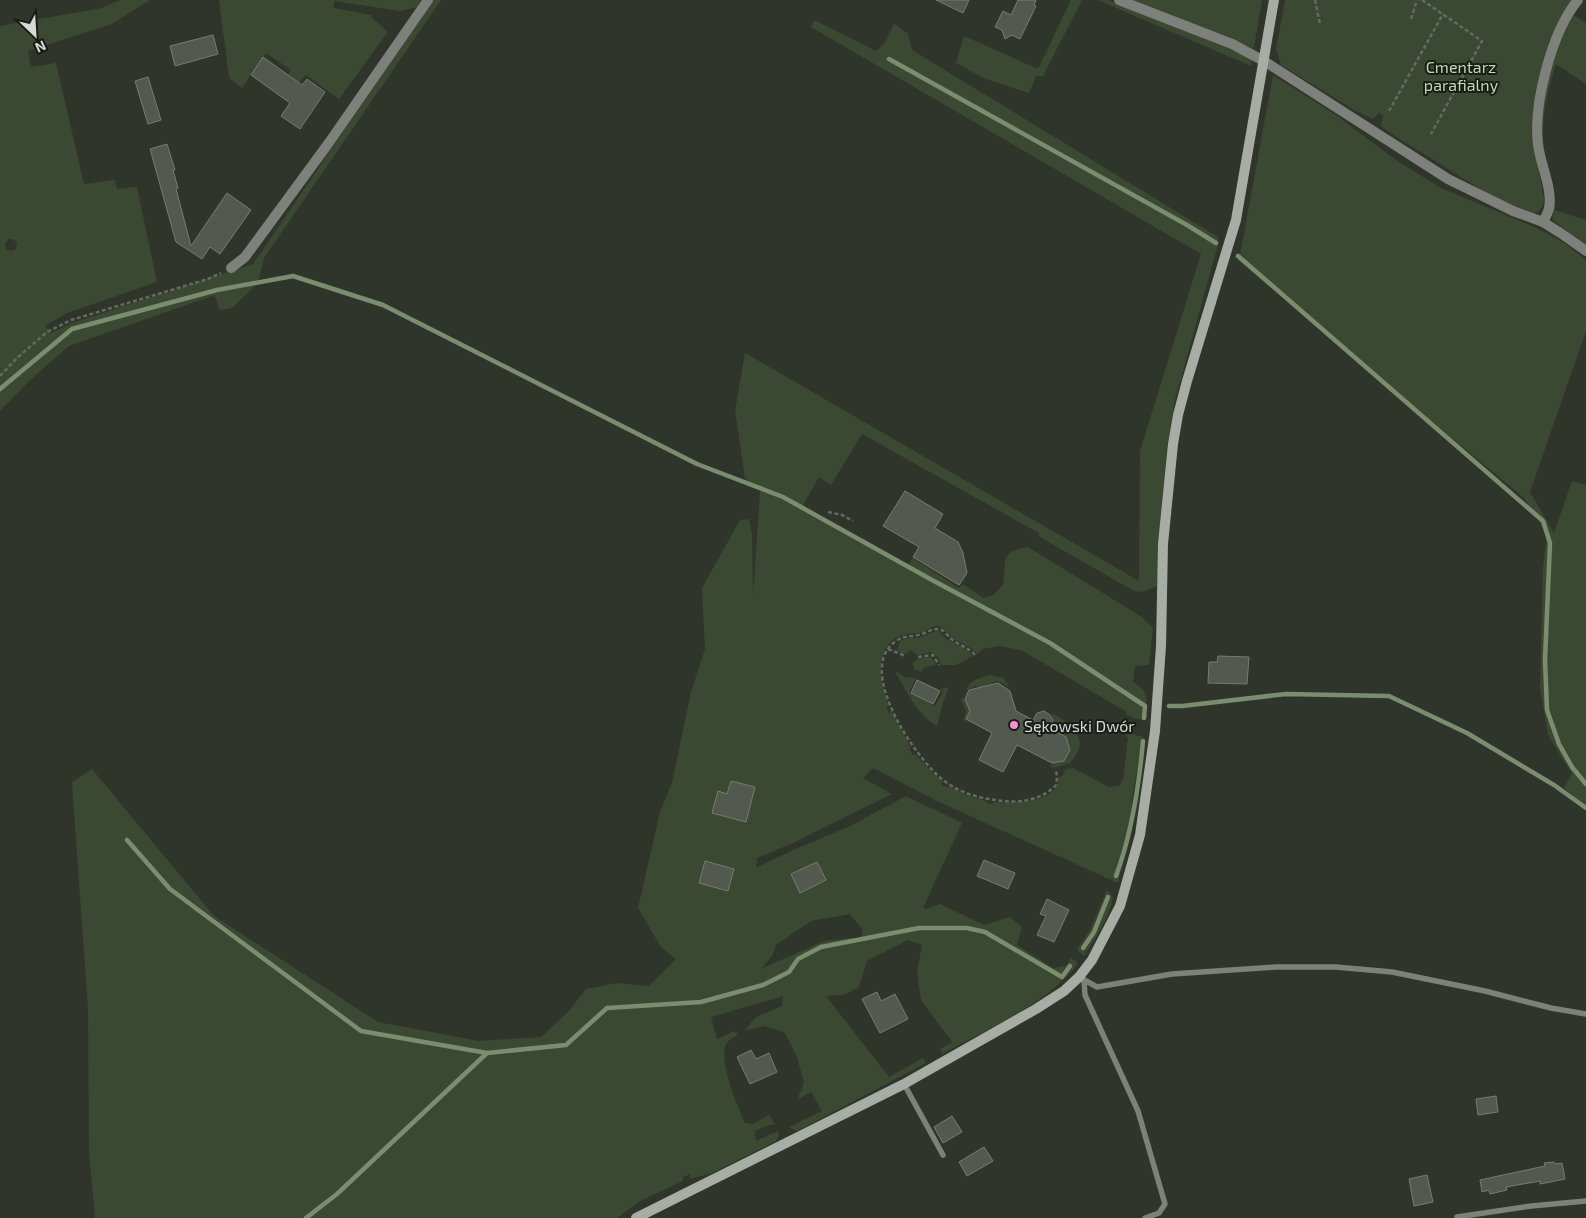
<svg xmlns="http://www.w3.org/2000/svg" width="1586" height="1218" font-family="'Exo 2',sans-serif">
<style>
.green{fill:#3c4932;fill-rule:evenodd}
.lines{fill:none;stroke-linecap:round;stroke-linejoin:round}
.stream{stroke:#7b8d6e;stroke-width:4.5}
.building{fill:#53594e;stroke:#757c71}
.path{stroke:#646961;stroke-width:2.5;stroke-dasharray:4 2.5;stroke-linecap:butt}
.lane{stroke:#7d807b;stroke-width:5.5}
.street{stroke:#7d807b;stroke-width:10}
.secondary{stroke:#a7aca4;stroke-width:10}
.poi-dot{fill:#f590d1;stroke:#191c17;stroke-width:2}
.labels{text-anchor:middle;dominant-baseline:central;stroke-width:4;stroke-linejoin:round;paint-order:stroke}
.park-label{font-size:16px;fill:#bedca7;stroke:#191c17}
.poi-label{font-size:16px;fill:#d7dad4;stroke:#191c17;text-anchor:start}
</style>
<rect width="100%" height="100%" fill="#2f352b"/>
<g class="green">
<path d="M120 0H150L112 24 28 51 31 67 56 63 84 184 115 180 117 189 137 187 157 282 67 313 45 326 51 333 72 323 253 264 433 0H441L264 258 258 283 232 308 219 310 215 295 69 346 29 381 0 411V26L102 8ZM8 239H13L17 243 16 249 11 251 6 249 5 244Z"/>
<polygon points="219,0 421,0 417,7 400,11 334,1 334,8 371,15 372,18 388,32 339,99 306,75 297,85 287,76 291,70 266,53 242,88 229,78"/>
<polygon points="1071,0 1082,0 1043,76 1036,76 1029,93 986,79 956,63 964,36 1038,69"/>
<polygon points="1098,0 1109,0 1252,58 1251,66"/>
<polygon points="1130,0 1262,0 1254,47 1252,48"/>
<polygon points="1285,0 1576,0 1544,66 1537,160 1544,200 1542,207 1538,212 1533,213 1498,200 1390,133 1381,126 1383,116 1379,113 1373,119 1356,111 1281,65 1276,49"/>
<path d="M1571 14 1586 23V84L1556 64C1546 95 1539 128 1546 160 1549 178 1556 192 1555 210L1586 220V245L1553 220 1552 198 1542 159 1540 125 1551 61Z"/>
<path d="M814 20 876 51 884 44 894 24 908 34 912 50 1218 237V245L1175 400 1168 442 1157 586 1142 592 1134 591 1038 536 1039 533 862 434 831 485 819 477 803 505 909 566 912 558 959 588 962 584 984 598 993 595 1003 585C1007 562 998 552 1028 547L1142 617 1153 628 1149 665 1135 666 1133 682C1151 693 1146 700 1145 720L1136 719 1126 714 1127 712 1021 650 999 646 983 649 977 654C969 644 960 644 951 637 946 632 944 626 936 626 930 627 925 633 918 633 913 634 908 634 903 635 872 644 880 684 889 706L886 708 889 713 892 712 911 748 909 749 913 755 915 754 927 767 943 782 941 784 947 788 949 786 966 795 986 801V803L993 804V802C1013 803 1058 804 1059 777L1062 776 1066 769 1073 768 1109 787 1119 786 1123 779 1128 738 1124 735 1132 734 1143 737 1131 805 1136 806 1118 883 939 802 873 768 863 778 892 794 793 843 757 858 756 868 791 851 850 826 906 796 962 823 923 908 926 909 940 904 984 925 1010 917 1022 927 1017 945 1053 968 1066 966 1071 958 1077 962V965C1046 1004 986 1030 942 1054L940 1049 952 1042 921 1000 917 972 922 945 908 940 867 961 859 987 844 995 826 996 889 1077 923 1058 926 1063 797 1131 789 1127 822 1111 811 1092 797 1100 804 1083 797 1057 785 1033 765 1026 745 1030 756 1017 782 1006 783 996 711 1017 717 1039 734 1031 738 1034C734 1037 728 1041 726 1044 718 1060 738 1108 745 1123L753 1124 769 1115 775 1124 766 1126 755 1131 756 1141 778 1131 779 1135 776 1141 712 1173 690 1179V1174L683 1177V1181L640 1201 617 1218H95L89 1152 88 1010 72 782 92 769 214 916 378 1022 479 1041 541 1037 568 1012 586 989 617 983 649 986 676 959 661 947 638 908 660 812 672 783 691 692 705 649 702 588 740 520 749 519 752 535 753 597 760 491 745 478 735 411 745 353 1139 581 1140 451 1201 254 811 27ZM850 914 863 930 860 940 850 938 824 941 761 969 772 956 776 945 811 921Z"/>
<polygon points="1273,75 1336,115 1397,161 1441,188 1539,229 1564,243 1586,260 1586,331 1530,492 1554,533 1572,481 1586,485 1586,807 1564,788 1572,774 1548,735 1540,688 1543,567 1547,533 1524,498 1239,261"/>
<polygon points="938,630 946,639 966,649 973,656 956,665 941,665 938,657 931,652 917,655 911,650 905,654 897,651 900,641 907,638 918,638"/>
<polygon points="931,657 936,665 925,667 921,672 914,669 913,663 917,659"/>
<path d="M895 671 905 677 916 678 909 692 935 706 943 692 940 690 941 689 946 687 948 690 943 702 937 726C917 714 906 691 895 671Z"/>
<path d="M989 675 1003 678 1010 687 997 681 983 686 981 689 976 686 966 690C969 680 980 678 989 675Z"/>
<polygon points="962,697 968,705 972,708 966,719 966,724 964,719 966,711 961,699"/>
<path d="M1051 713C1064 719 1084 733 1079 749 1077 754 1073 759 1070 763L1054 768 1051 767 1052 763 1064 761 1070 749 1066 737 1049 728 1053 722Z"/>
<path d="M1107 890 1113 897C1109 918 1096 938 1084 956L1077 950 1090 930Z"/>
</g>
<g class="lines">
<g class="stream">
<polyline points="889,59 1187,225 1216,243"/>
<polyline points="1238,256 1543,521 1550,543 1545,660 1547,710 1559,744 1572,767 1586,784"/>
<polyline points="0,389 72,329 217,290 293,276 383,305 697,464 783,497 932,580 1050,643 1145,706 1144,718"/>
<polyline points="1169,706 1182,706 1286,694 1389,696 1467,733 1554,785 1586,808"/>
<polyline points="127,840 170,889 361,1031 487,1053"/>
<path d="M1116 876C1132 833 1139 786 1143 741"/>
<polyline points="1083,948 1094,932 1108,897"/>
<polyline points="306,1218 337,1194 487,1053 566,1045 607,1008 701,1002 763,985 789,972 798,959 821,947 919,928 967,928 985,932 1062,977 1070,966"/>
</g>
</g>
<g class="building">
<polygon points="936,0 969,0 963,13"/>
<polygon points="1018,0 1036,0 1034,5 1036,6 1020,39 1012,35 1005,39 1002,30 995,27 1003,11 1011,15"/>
<polygon points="213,35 218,54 175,66 170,46"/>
<polygon points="263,57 302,85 307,79 325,92 300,129 281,116 290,103 251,75"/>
<polygon points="148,77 161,120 148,124 135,81"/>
<polygon points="167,144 175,170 173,170 178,188 176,189 191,246 227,193 251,210 220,254 210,247 202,259 176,242 150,149"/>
<polygon points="905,491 943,514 935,528 958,542 963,553 967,573 959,585 913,557 919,547 883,526"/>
<polygon points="1218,656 1249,657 1247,684 1208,683 1209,662 1217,662"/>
<polygon points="917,680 940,691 933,704 911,693"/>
<polygon points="998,683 1010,691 1016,711 1033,720 1037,713 1044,711 1050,715 1053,721 1049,728 1066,737 1070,750 1064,761 1052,763 1017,745 1003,772 979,760 992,733 966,719 970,711 965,699 969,690"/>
<polygon points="731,781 755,787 746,822 712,813 718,791 727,794"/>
<polygon points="984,860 1015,873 1008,889 977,876"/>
<polygon points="705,861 734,869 728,891 699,883"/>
<polygon points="817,862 826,880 800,893 791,874"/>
<polygon points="1047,899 1069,910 1054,942 1037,935 1046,916 1040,914"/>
<polygon points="877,992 881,1001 895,994 908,1019 880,1033 862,999"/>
<polygon points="751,1050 756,1059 769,1053 777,1072 750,1084 737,1057"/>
<polygon points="1496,1096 1498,1112 1478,1115 1476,1099"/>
<polygon points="952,1116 962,1132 943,1143 934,1127"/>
<polygon points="984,1147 993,1161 967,1176 959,1162"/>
<polygon points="1554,1162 1555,1164 1562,1163 1565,1179 1540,1184 1540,1181 1506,1187 1507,1190 1490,1194 1489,1190 1482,1192 1480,1180 1545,1166 1544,1163"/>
<polygon points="1427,1175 1433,1202 1414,1206 1409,1179"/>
</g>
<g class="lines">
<g class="path">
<polyline points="1315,0 1320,24"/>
<polyline points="1422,0 1482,41 1431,134"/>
<polyline points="1411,19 1417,0"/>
<polyline points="1389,111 1443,14"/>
<polyline points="0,376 17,358 47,332 71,320 208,279 221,273"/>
<polyline points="828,512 842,515 853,521"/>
<polyline points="888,649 905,656"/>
<path d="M975 655C968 647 958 645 950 638 947 635 944 630 939 629 932 628 925 634 918 635 910 637 902 636 896 641 854 669 916 759 943 780 961 794 982 799 1004 801 1022 803 1043 799 1056 785L1057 778 1056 769"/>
<polyline points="918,657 933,655 939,665"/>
</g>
<g class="lane">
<polyline points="1079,977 1097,987 1172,974 1276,967 1336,967 1392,972 1485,991 1551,1008 1586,1014"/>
<polyline points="1084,980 1085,995 1138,1111 1165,1204 1159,1213 1145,1218"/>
<polyline points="904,1084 943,1155"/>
<polyline points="1457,1217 1531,1206 1586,1201"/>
</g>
<g class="street">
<polyline points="1119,0 1232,44 1264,61 1448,179 1513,211 1543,222 1562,234 1586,251"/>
<path d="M1543 222C1545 218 1548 213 1549 208 1553 189 1540 164 1538 144 1533 104 1552 31 1578 0"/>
<polyline points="231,268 245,257 328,144 428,0"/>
</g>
<polyline class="secondary" points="636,1218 904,1084 1036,1009 1064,991 1079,977 1092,960 1120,906 1140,835 1155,731 1161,646 1163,544 1173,444 1178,415 1187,381 1236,220 1274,0"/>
</g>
<circle class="poi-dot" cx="1014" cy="725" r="5"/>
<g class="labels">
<g class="park-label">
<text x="1461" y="66">Cmentarz<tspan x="1461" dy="18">parafialny</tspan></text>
</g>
<g class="poi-label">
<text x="1024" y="725">Sękowski Dwór</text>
</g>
</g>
<g transform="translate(35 35) rotate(155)" stroke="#191c17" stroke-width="4" paint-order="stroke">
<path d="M0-4L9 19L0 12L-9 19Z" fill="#d7dad4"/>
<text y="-8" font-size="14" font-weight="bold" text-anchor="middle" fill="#d7dad4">N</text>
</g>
</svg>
